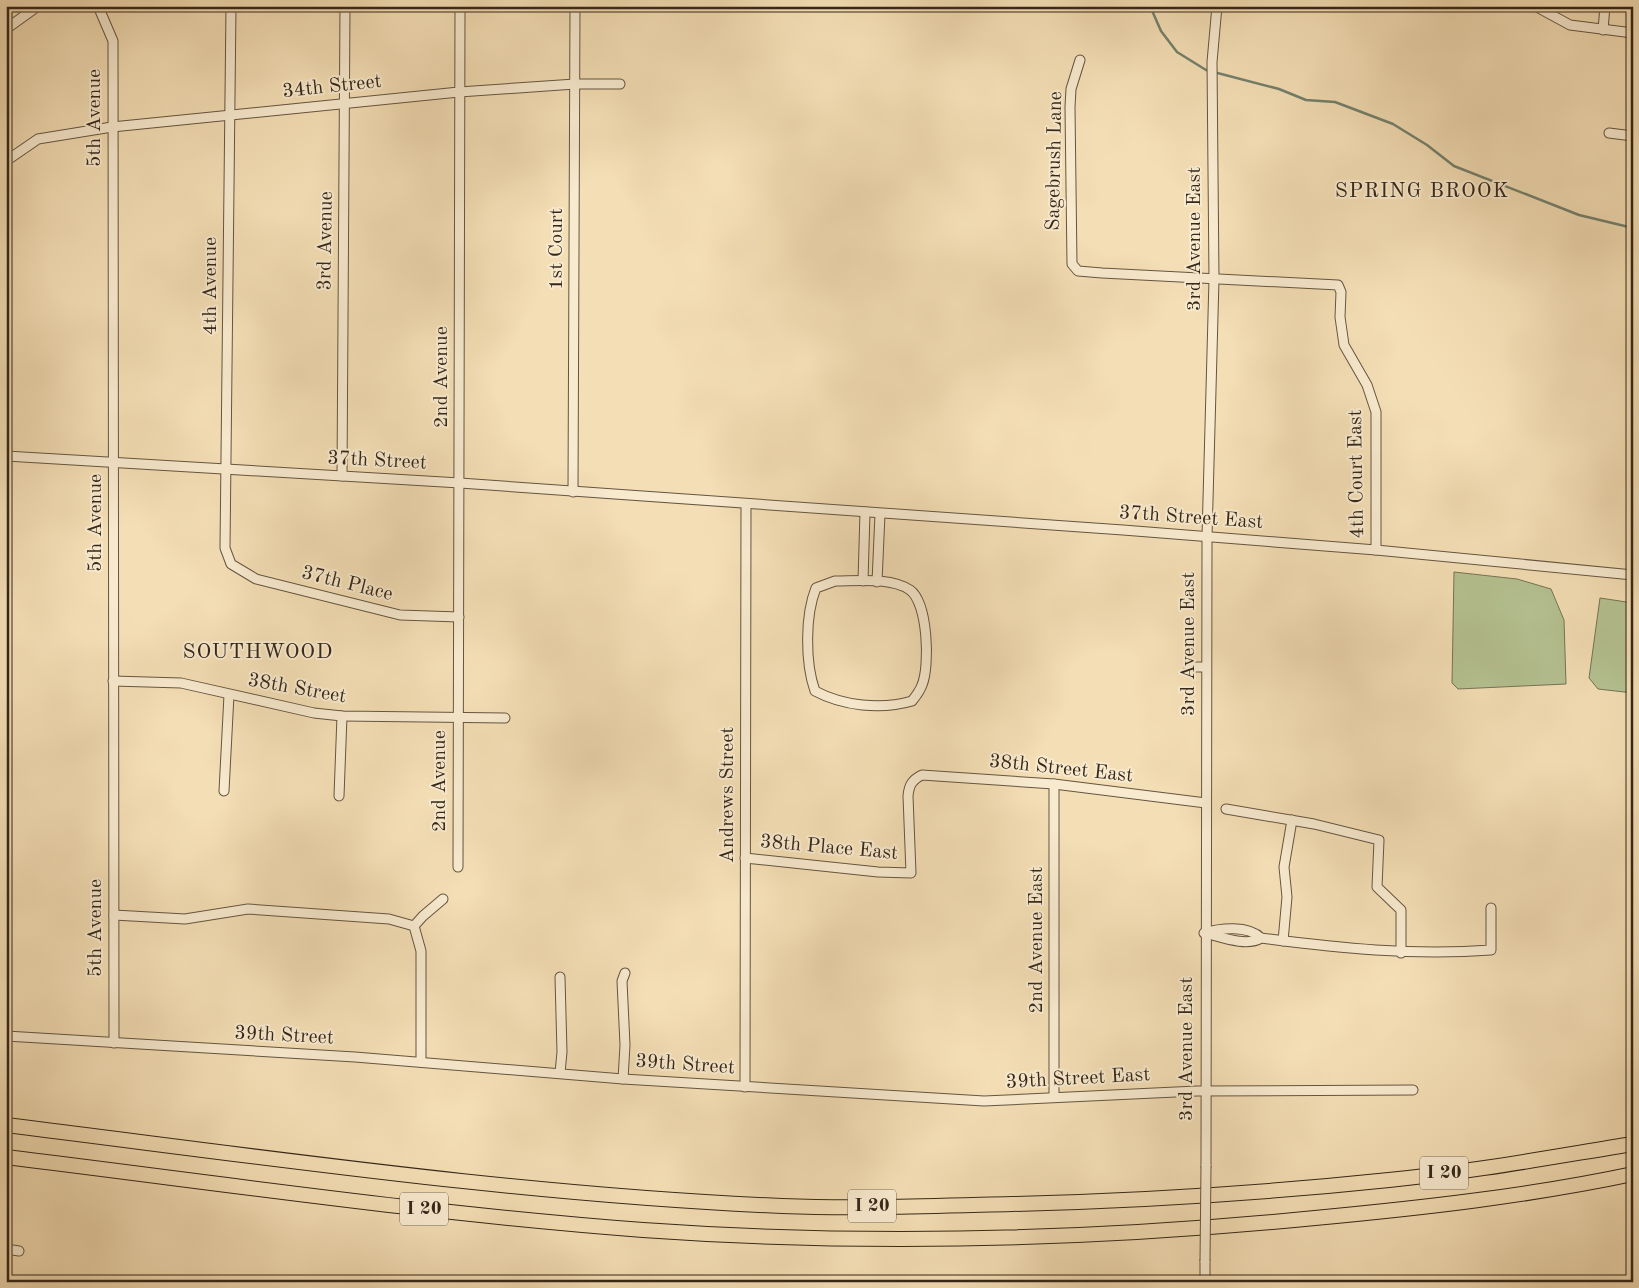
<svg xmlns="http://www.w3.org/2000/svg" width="1639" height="1288" font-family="'Old Standard TT',serif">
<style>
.green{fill:#b5c292;stroke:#757456}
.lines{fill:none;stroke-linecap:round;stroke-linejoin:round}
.stream{stroke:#73816e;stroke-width:2.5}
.minor-casing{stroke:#655540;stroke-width:11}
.highway-casing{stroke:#352719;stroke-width:16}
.minor{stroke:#f8eacf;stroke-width:9}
.highway{stroke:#f4deb5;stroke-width:14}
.minor-bridge-casing{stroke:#655540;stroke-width:11;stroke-linecap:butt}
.minor-bridge{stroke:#f8eacf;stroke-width:9}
.labels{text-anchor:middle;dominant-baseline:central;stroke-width:4;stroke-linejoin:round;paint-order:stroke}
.shield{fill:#f8eacf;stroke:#706250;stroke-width:1}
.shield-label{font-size:19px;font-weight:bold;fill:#352719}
.street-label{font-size:20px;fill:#352719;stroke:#f8eacf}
.neighbourhood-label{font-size:21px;letter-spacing:1px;fill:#352719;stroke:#f8eacf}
</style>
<rect width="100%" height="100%" fill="#f4deb5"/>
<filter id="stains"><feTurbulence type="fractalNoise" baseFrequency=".004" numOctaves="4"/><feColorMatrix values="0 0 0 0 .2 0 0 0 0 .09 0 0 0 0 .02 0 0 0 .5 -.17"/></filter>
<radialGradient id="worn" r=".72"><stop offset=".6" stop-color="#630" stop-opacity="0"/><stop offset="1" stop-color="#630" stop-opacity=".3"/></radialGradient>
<g class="green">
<polygon points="1454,572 1517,579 1551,589 1564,620 1566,684 1458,689 1452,683"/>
<polygon points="1600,598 1633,603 1633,693 1598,689 1589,678"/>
</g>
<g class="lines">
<polyline class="stream" points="1150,6 1161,31 1177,52 1206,70 1279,89 1306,100 1335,102 1393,124 1427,145 1454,166 1579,215 1633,228"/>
<defs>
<g id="minor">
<polyline points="98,6 113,41 114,1043"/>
<polyline points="231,6 225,548 231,564 256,579 400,615 459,617"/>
<polyline points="1535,6 1570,25 1633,33"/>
<polyline points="6,29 38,6"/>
<polyline points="1603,30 1605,6"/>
<polyline points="1080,60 1071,89 1070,107 1072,264 1078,271 1102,273 1338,285 1341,292 1340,317 1344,345 1367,385 1376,412 1376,550"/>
<polyline points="1609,133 1633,136"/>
<polyline points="6,161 38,139 112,127 459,92 575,84 620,84"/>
<polyline points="6,456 460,483 1123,530 1376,550 1633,575"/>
<polyline points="342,476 345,6"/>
<polyline points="573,492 575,6"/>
<path d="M835 581C857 581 891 577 910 590 928 603 930 666 922 685 920 691 916 696 912 701 881 710 843 706 815 691 805 663 805 615 816 588Z"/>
<polyline points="863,581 865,512"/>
<polyline points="877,582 880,514"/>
<polyline points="1189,667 1206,667"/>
<polyline points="113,681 181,683 314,713 342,716 505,718"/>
<polyline points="1054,784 1054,1097"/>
<polyline points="224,791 229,695"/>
<polyline points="339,796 342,716"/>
<polyline points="1226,809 1314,824 1379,840 1377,887 1401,910 1401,953"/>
<path d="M745 858 878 872 911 873 908 796C909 785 912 780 922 775L1054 784 1206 803"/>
<polyline points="458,867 460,6"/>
<polyline points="114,915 185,919 248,909 389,919 414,926"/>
<polyline points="414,926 421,951 421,1062"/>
<polyline points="414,926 423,916 443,899"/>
<path d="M1204 933C1220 928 1248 925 1261 938 1338 948 1413 956 1491 950V908"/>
<path d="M1205 933C1221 937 1247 947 1261 938"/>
<polyline points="1283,941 1287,897 1284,867 1292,820"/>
<polyline points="6,1036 355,1057 623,1079 984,1101 1197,1091 1413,1090"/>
<polyline points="560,1073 562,1052 560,977"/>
<polyline points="623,1079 625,1045 622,981 625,973"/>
<polyline points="745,1087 746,504"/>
<polyline points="1206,1166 1207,537 1214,279 1212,62 1217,6"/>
<polyline points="6,1249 19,1251"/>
<polyline points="1205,1261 1205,1282"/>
</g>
<g id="highway">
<path d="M6 1125C264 1157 522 1195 782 1206 858 1209 936 1206 1012 1204 1138 1201 1264 1193 1389 1180 1471 1172 1552 1157 1633 1144"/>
<path d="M6 1157C218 1183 430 1214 643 1230 867 1246 1092 1240 1315 1218 1421 1208 1529 1196 1633 1174"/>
</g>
</defs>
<use href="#minor" class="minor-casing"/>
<use href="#highway" class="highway-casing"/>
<use href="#minor" class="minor"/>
<use href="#highway" class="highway"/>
<defs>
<polyline id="minor-bridge" points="1205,1261 1206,1166"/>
</defs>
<use href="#minor-bridge" class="minor-bridge-casing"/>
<use href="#minor-bridge" class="minor-bridge"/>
</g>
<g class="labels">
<g class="shield">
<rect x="1420" y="1156.5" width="48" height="33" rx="4"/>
<rect x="848" y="1189.5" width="48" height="33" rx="4"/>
<rect x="400" y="1192.5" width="48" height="33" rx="4"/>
</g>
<g class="shield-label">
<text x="1444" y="1173">I 20</text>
<text x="872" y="1206">I 20</text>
<text x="424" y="1209">I 20</text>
</g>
<g class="street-label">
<text transform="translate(332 87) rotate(-6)">34th Street</text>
<text transform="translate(95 118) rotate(-90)">5th Avenue</text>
<text transform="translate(1055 161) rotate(-89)">Sagebrush Lane</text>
<text transform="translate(1195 239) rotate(-90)">3rd Avenue East</text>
<text transform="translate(326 241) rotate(-89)">3rd Avenue</text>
<text transform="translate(557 249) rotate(-90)">1st Court</text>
<text transform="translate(211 286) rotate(-90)">4th Avenue</text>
<text transform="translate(442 377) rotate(-90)">2nd Avenue</text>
<text transform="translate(377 461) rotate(3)">37th Street</text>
<text transform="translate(1357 474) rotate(-91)">4th Court East</text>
<text transform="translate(1191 518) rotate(4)">37th Street East</text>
<text transform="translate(96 523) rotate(-90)">5th Avenue</text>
<text transform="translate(347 584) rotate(14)">37th Place</text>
<text transform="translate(1189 644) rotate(-90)">3rd Avenue East</text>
<text transform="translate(297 689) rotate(10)">38th Street</text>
<text transform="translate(1061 769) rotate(6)">38th Street East</text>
<text transform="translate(440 781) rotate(-90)">2nd Avenue</text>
<text transform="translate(728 795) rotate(-90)">Andrews Street</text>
<text transform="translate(829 848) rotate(5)">38th Place East</text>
<text transform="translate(96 928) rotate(-90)">5th Avenue</text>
<text transform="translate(1037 940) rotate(-90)">2nd Avenue East</text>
<text transform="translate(284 1036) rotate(3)">39th Street</text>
<text transform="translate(1187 1049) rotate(-90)">3rd Avenue East</text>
<text transform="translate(685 1065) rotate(4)">39th Street</text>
<text transform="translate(1078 1079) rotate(-3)">39th Street East</text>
</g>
<g class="neighbourhood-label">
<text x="1422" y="191">SPRING BROOK</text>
<text x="258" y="652">SOUTHWOOD</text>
</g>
</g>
<rect width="1639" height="1288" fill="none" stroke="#f4deb5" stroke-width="25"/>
<rect x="8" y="8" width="1624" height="1273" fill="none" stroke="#352719" stroke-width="2.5"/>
<rect x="12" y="12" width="1614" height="1263" fill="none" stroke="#352719"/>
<rect width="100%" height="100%" filter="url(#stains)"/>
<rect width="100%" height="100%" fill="url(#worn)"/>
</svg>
